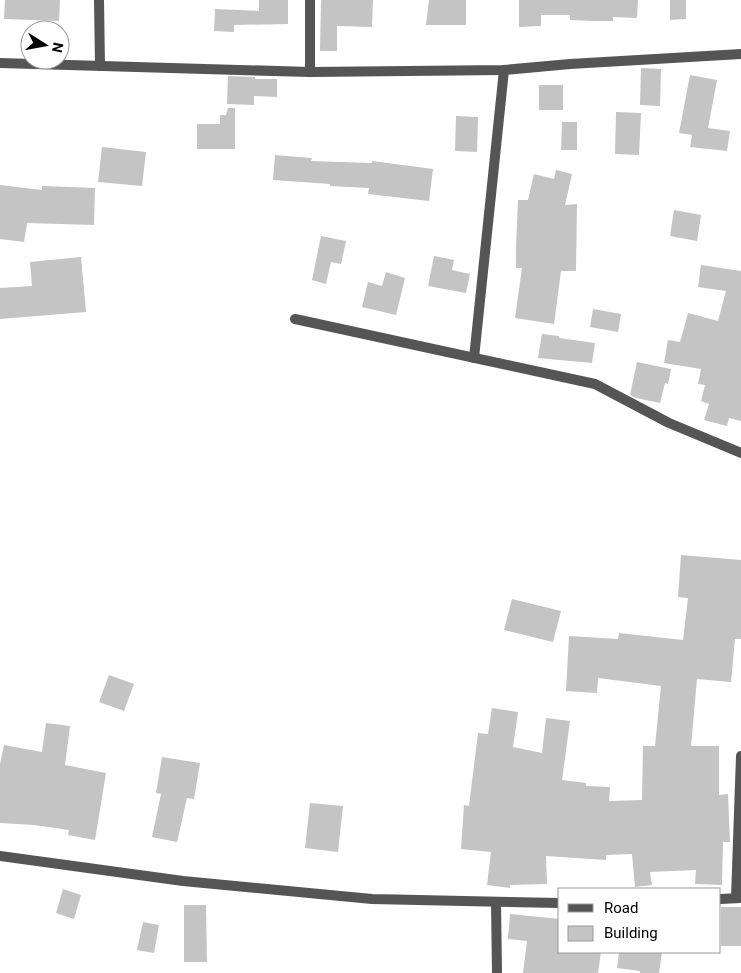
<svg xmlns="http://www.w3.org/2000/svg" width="741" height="973" font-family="Roboto,sans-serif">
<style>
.building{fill:#c4c4c4}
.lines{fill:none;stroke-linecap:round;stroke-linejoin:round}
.minor{stroke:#555;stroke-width:10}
</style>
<rect width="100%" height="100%" fill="#fff"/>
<g class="building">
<polygon points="5,0 60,0 59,21 4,19"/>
<polygon points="259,0 288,0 288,24 234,25 234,32 214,31 215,9 259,11"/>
<polygon points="321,0 373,0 372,27 337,26 337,51 320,51"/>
<polygon points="429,0 466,0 466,25 426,25"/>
<polygon points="519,0 638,0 637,18 613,17 613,21 595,21 570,20 570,15 541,15 541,26 519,27"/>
<polygon points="670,0 686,0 686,19 670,20"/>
<polygon points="641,68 661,69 660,106 640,105"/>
<polygon points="690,75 717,80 708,128 730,131 727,151 690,147 692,135 679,133"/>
<polygon points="228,76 255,77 255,79 277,79 277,97 254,96 254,105 227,104"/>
<rect x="539" y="85" width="24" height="25"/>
<polygon points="228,108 235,108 235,149 197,149 197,124 220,124 220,115 226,115"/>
<polygon points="616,112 641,113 639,155 615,154"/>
<polygon points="456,116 478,117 477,152 455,151"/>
<polygon points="562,122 577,122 577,150 561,150"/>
<polygon points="102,147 146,152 142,186 98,182"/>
<polygon points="275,155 312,158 311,161 372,163 372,161 433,169 429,201 368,194 369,188 330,186 330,184 273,180"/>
<polygon points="556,170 572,174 565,205 577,204 576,271 561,271 554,324 515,318 522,268 516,268 516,247 518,200 528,200 534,174 554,179"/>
<polygon points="0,185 42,190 42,186 95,188 94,225 27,223 24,242 0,239"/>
<polygon points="674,210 701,215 697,241 670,236"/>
<polygon points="321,236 346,241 341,264 331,262 326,284 312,280"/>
<polygon points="434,256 454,260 452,270 470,274 466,293 428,286"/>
<polygon points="81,257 86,312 0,319 0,288 32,286 30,262"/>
<polygon points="701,265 741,271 741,421 729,418 727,426 704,420 709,404 701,401 705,385 698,384 701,369 664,363 668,340 680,342 688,313 718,321 726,291 698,287"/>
<polygon points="386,272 405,278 396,315 362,307 368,282 382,286"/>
<polygon points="593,309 621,314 618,332 590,327"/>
<polygon points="542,334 559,336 559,338 595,343 592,363 538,358"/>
<polygon points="637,362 671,369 668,384 665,383 660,403 636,398 630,395"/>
<polygon points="681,555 741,560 741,639 735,639 731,682 697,679 691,746 719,746 719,795 728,794 730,842 723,842 722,885 695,884 696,870 650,872 652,885 635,887 632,854 606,855 606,860 546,856 547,884 510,885 510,888 487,885 491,852 461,849 464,805 469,806 478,733 488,734 492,708 518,712 513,747 542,753 546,718 570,721 562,780 586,783 586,786 610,787 609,801 642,800 643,746 655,746 661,686 598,678 597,693 566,691 569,636 618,639 619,633 683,640 688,598 678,597"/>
<polygon points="512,599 561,611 553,642 504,630"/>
<polygon points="109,675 134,684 124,711 99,702"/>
<polygon points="46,723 70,726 65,765 106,773 95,840 68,835 69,830 34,825 0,823 0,764 4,745 42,752"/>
<polygon points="162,757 200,763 194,799 187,798 177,842 152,837 161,794 156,793"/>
<polygon points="310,803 343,806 338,852 305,848"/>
<polygon points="63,889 81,895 74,919 56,913"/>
<polygon points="184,905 206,905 207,962 184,962"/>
<rect x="721" y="907" width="20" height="39"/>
<polygon points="510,914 560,919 560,952 601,952 598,973 523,973 527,941 508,939"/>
<polygon points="143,922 159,925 154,953 137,950"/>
<polygon points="619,952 662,952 659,973 640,973 640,971 617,968"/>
</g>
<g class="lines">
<g class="minor">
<polyline points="99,0 100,66"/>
<polyline points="310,0 310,72"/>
<polyline points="0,63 310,72 504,70 570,64 741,54"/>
<polyline points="295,319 595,384 669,423 741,453"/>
<polyline points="474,358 504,70"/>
<polyline points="0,856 183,881 372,899 560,903"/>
<polyline points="736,898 741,756"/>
<polyline points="720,899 741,898"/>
<polyline points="496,902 497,973"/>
</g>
</g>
<rect x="558" y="888" width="162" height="65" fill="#ffffff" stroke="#999999"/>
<rect x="568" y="904" width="25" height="8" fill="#555555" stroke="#999999"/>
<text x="604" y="913" font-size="15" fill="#000000">Road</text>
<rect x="568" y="926" width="25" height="15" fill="#c4c4c4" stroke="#999999"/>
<text x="604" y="938" font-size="15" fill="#000000">Building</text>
<g transform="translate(45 45) rotate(101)"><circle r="24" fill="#ffffff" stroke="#999999"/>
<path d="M0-4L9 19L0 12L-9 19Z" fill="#000000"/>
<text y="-8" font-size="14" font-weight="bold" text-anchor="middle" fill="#000000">N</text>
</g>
</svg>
